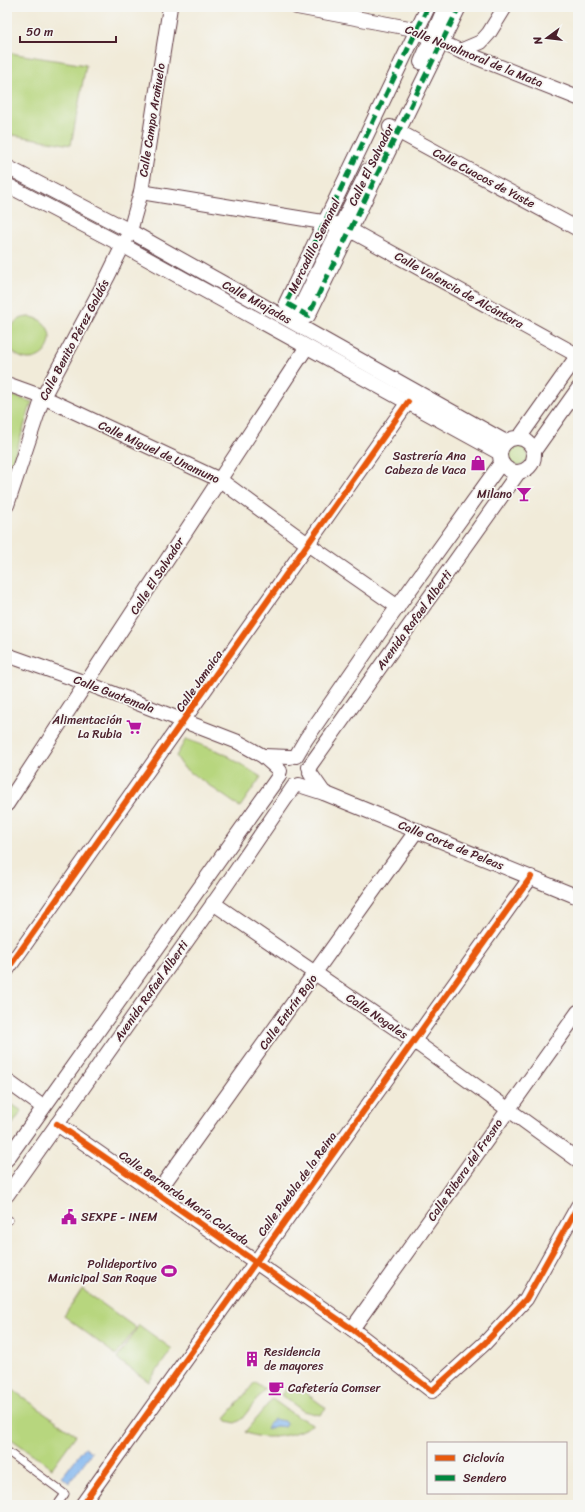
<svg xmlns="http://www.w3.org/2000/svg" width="585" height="1512" font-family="Sriracha,sans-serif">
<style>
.green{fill:#b7d67e;stroke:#807a54}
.water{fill:#81b6ef;stroke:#666a8d}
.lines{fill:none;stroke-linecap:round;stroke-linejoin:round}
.lane-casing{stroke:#633e45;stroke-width:9}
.street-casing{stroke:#633e45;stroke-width:16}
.lane{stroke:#fff;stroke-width:7}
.street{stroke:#fff;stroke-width:14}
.quiet{stroke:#00873e;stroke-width:5;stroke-dasharray:10 5;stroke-linecap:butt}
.cycleway-casing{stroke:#f6f6f2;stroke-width:8}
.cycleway{stroke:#e8590c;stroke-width:6}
.labels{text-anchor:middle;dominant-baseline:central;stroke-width:3.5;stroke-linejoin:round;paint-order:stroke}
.street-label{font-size:12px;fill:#4a1f2b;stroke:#f6f6f2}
.poi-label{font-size:12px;fill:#4a1f2b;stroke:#f6f6f2;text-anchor:end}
</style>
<rect width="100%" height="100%" fill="#f6f6f2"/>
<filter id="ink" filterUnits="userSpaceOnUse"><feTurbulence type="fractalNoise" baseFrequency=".025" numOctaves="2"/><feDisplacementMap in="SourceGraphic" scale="8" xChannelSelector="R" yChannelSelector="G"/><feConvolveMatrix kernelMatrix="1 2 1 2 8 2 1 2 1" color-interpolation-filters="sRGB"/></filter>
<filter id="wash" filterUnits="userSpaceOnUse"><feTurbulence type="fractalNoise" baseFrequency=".012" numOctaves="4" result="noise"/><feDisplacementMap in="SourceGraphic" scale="16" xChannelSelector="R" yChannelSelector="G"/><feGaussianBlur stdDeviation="0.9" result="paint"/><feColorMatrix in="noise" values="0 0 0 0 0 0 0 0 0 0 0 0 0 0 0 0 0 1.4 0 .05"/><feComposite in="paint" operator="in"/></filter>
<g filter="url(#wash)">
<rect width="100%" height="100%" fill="#f1ebd9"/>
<g class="green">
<polygon points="10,53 86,65 71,145 7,134 7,70"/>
<circle cx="29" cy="338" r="21"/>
<polygon points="7,394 32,402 7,479"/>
<circle cx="518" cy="456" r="10"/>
<polygon points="186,739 223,753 261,777 240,807 184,768 176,756"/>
<polygon points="7,1101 22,1111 7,1132"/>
<polygon points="82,1289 136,1328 116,1355 64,1316"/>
<polygon points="139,1325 172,1349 149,1382 117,1359"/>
<polygon points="255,1382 265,1389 241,1420 235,1423 227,1421 225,1418"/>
<polygon points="291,1382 326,1408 320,1415 303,1411 281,1395"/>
<polygon points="13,1390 76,1435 52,1468 7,1436 7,1398"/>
<path d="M272 1399 296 1416 313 1424C296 1436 264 1442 245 1432Z"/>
</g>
<g class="water">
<polygon points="274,1419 284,1421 287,1425 285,1427 276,1426 266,1429 268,1424"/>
<polygon points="85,1447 92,1452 69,1483 62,1477"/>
</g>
</g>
<g filter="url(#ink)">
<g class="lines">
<defs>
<g id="lane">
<polyline points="7,1219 9,1220"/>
<polyline points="7,1451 65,1494 57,1505"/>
</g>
<g id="street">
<polyline points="297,7 409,28 460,51 578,98"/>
<polyline points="428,7 286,303 308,316 459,7"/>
<polyline points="460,51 481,42 489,33 505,7"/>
<polyline points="421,62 445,7"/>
<polyline points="390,127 578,229"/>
<polyline points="7,167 130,231 506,442"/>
<polyline points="7,185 124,246 500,453"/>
<polyline points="141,192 341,225 577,355"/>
<polyline points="295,318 368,170"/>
<polyline points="7,384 43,397 220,480 309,545 398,607"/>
<circle cx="517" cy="455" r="17"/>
<polyline points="519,438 578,355"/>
<polyline points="534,451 578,389"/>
<polyline points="7,505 43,397 108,276 130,231 141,192 170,7"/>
<polyline points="7,655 86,683 238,742 263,756 280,771"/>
<polyline points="263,756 290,757"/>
<polyline points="296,756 306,739 386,623 501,463"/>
<polyline points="309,767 518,473"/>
<polyline points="310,773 324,793"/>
<polyline points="299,785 324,793 578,897"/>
<polyline points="7,804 306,348"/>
<polyline points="213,903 414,1041 578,1160"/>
<polyline points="7,970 408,402"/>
<polyline points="7,1081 43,1107"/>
<polyline points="57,1124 352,1329 432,1391 485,1343 526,1299 578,1206"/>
<polyline points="7,1159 279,776"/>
<polyline points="157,1193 417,830"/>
<polyline points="7,1195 225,887 294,786"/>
<polyline points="352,1329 578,1012"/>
<polyline points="82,1505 531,877"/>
</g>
</defs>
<use href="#lane" class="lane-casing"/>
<use href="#street" class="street-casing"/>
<use href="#lane" class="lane"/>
<use href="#street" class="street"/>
<polyline class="quiet" points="428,7 286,303 308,316 459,7"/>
<defs>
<g id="cycleway">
<polyline points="7,970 408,402"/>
<polyline points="57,1124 352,1329 432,1391 485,1343 526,1299 578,1206"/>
<polyline points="82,1505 531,877"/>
</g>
</defs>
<use href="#cycleway" class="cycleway-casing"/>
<use href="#cycleway" class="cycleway"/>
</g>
</g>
<defs>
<symbol id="shop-bare" viewBox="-9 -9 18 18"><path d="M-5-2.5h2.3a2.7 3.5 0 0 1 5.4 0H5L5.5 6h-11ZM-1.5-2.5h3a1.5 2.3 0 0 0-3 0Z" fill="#b5179e" stroke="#f6f6f2" stroke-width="2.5" paint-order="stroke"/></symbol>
<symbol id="bar-bare" viewBox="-9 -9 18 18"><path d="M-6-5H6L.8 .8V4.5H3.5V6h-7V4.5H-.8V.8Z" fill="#b5179e" stroke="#f6f6f2" stroke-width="2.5" paint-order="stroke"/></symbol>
<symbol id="supermarket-bare" viewBox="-9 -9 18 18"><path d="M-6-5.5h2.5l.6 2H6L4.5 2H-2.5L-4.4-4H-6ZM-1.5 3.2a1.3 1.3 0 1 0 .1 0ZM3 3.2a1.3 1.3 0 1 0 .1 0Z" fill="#b5179e" stroke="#f6f6f2" stroke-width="2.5" paint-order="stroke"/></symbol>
<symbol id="civic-bare" viewBox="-9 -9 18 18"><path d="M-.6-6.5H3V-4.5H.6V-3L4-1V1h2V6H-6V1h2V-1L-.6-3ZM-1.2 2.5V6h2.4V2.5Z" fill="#b5179e" stroke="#f6f6f2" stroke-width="2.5" paint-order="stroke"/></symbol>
<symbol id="stadium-bare" viewBox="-9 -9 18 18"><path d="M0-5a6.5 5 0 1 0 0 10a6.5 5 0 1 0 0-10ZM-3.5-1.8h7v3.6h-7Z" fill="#b5179e" stroke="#f6f6f2" stroke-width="2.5" paint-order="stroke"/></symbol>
<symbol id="building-bare" viewBox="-9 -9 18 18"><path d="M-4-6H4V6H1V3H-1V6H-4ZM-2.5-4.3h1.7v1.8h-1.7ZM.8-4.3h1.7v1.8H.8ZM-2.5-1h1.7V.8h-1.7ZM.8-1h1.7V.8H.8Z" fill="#b5179e" stroke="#f6f6f2" stroke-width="2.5" paint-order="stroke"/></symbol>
<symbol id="cafe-bare" viewBox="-9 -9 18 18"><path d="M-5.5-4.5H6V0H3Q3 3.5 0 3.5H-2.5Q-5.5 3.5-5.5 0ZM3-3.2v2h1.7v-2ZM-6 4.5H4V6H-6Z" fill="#b5179e" stroke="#f6f6f2" stroke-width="2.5" paint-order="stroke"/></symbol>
</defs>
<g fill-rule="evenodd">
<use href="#shop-bare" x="467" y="452" width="22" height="22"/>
<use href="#bar-bare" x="513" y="483" width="22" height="22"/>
<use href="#supermarket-bare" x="123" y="716" width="22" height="22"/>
<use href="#civic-bare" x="58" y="1206" width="22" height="22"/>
<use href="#stadium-bare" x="158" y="1260" width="22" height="22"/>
<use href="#building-bare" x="241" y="1348" width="22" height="22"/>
<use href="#cafe-bare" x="265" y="1377" width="22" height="22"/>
</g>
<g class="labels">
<g class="street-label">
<text transform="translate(474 56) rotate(22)">Calle Navalmoral de la Mata</text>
<text transform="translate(152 120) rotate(-81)">Calle Campo Arañuelo</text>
<text transform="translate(371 165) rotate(-64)">Calle El Salvador</text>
<text transform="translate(484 178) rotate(28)">Calle Cuacos de Yuste</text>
<text transform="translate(314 246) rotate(-64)">Mercadillo Semanal</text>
<text transform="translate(459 290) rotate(29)">Calle Valencia de Alcántara</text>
<text transform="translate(257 302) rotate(29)">Calle Miajadas</text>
<text transform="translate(74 340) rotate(-62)">Calle Benito Pérez Galdós</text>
<text transform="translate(159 452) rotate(25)">Calle Miguel de Unamuno</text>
<text transform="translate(157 576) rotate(-57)">Calle El Salvador</text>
<text transform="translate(414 620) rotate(-54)">Avenida Rafael Alberti</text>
<text transform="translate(199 681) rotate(-55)">Calle Jamaica</text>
<text transform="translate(114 694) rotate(21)">Calle Guatemala</text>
<text transform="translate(451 845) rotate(22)">Calle Corte de Peleas</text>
<text transform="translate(151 991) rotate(-55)">Avenida Rafael Alberti</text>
<text transform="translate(288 1012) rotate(-54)">Calle Entrín Bajo</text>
<text transform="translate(377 1016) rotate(34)">Calle Nogales</text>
<text transform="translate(465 1170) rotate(-55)">Calle Ribera del Fresno</text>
<text transform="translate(297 1184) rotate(-54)">Calle Puebla de la Reina</text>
<text transform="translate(184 1198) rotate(35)">Calle Bernardo María Calzada</text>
</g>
<g class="poi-label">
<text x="466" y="456">Sastrería Ana<tspan x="466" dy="14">Cabeza de Vaca</tspan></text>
<text x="512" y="494">Milano</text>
<text x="122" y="720">Alimentación<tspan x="122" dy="14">La Rubia</tspan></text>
<text x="81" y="1217" text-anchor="start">SEXPE - INEM</text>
<text x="157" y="1264">Polideportivo<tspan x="157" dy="14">Municipal San Roque</tspan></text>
<text x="264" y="1352" text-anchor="start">Residencia<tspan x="264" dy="14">de mayores</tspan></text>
<text x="288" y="1388" text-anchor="start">Cafetería Comser</text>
</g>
</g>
<rect width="585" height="1512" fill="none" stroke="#f6f6f2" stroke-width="24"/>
<rect x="427" y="1442" width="140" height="52" fill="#f6f6f2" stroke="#b1a0a2"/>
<rect x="435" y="1455" width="20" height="6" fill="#e8590c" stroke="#b1a0a2"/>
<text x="463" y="1462" font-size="12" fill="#4a1f2b">Ciclovía</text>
<rect x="435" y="1475" width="20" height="6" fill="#00873e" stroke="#b1a0a2"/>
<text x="463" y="1482" font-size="12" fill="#4a1f2b">Sendero</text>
<g transform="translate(547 38) rotate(255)" stroke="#f6f6f2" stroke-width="3" paint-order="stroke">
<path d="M0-3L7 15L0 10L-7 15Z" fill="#4a1f2b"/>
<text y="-6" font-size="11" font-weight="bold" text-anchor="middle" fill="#4a1f2b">N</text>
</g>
<path d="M20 36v6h96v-6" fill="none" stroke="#4a1f2b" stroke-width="2"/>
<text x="26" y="36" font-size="12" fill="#4a1f2b" stroke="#f6f6f2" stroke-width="3" paint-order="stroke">50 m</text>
</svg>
